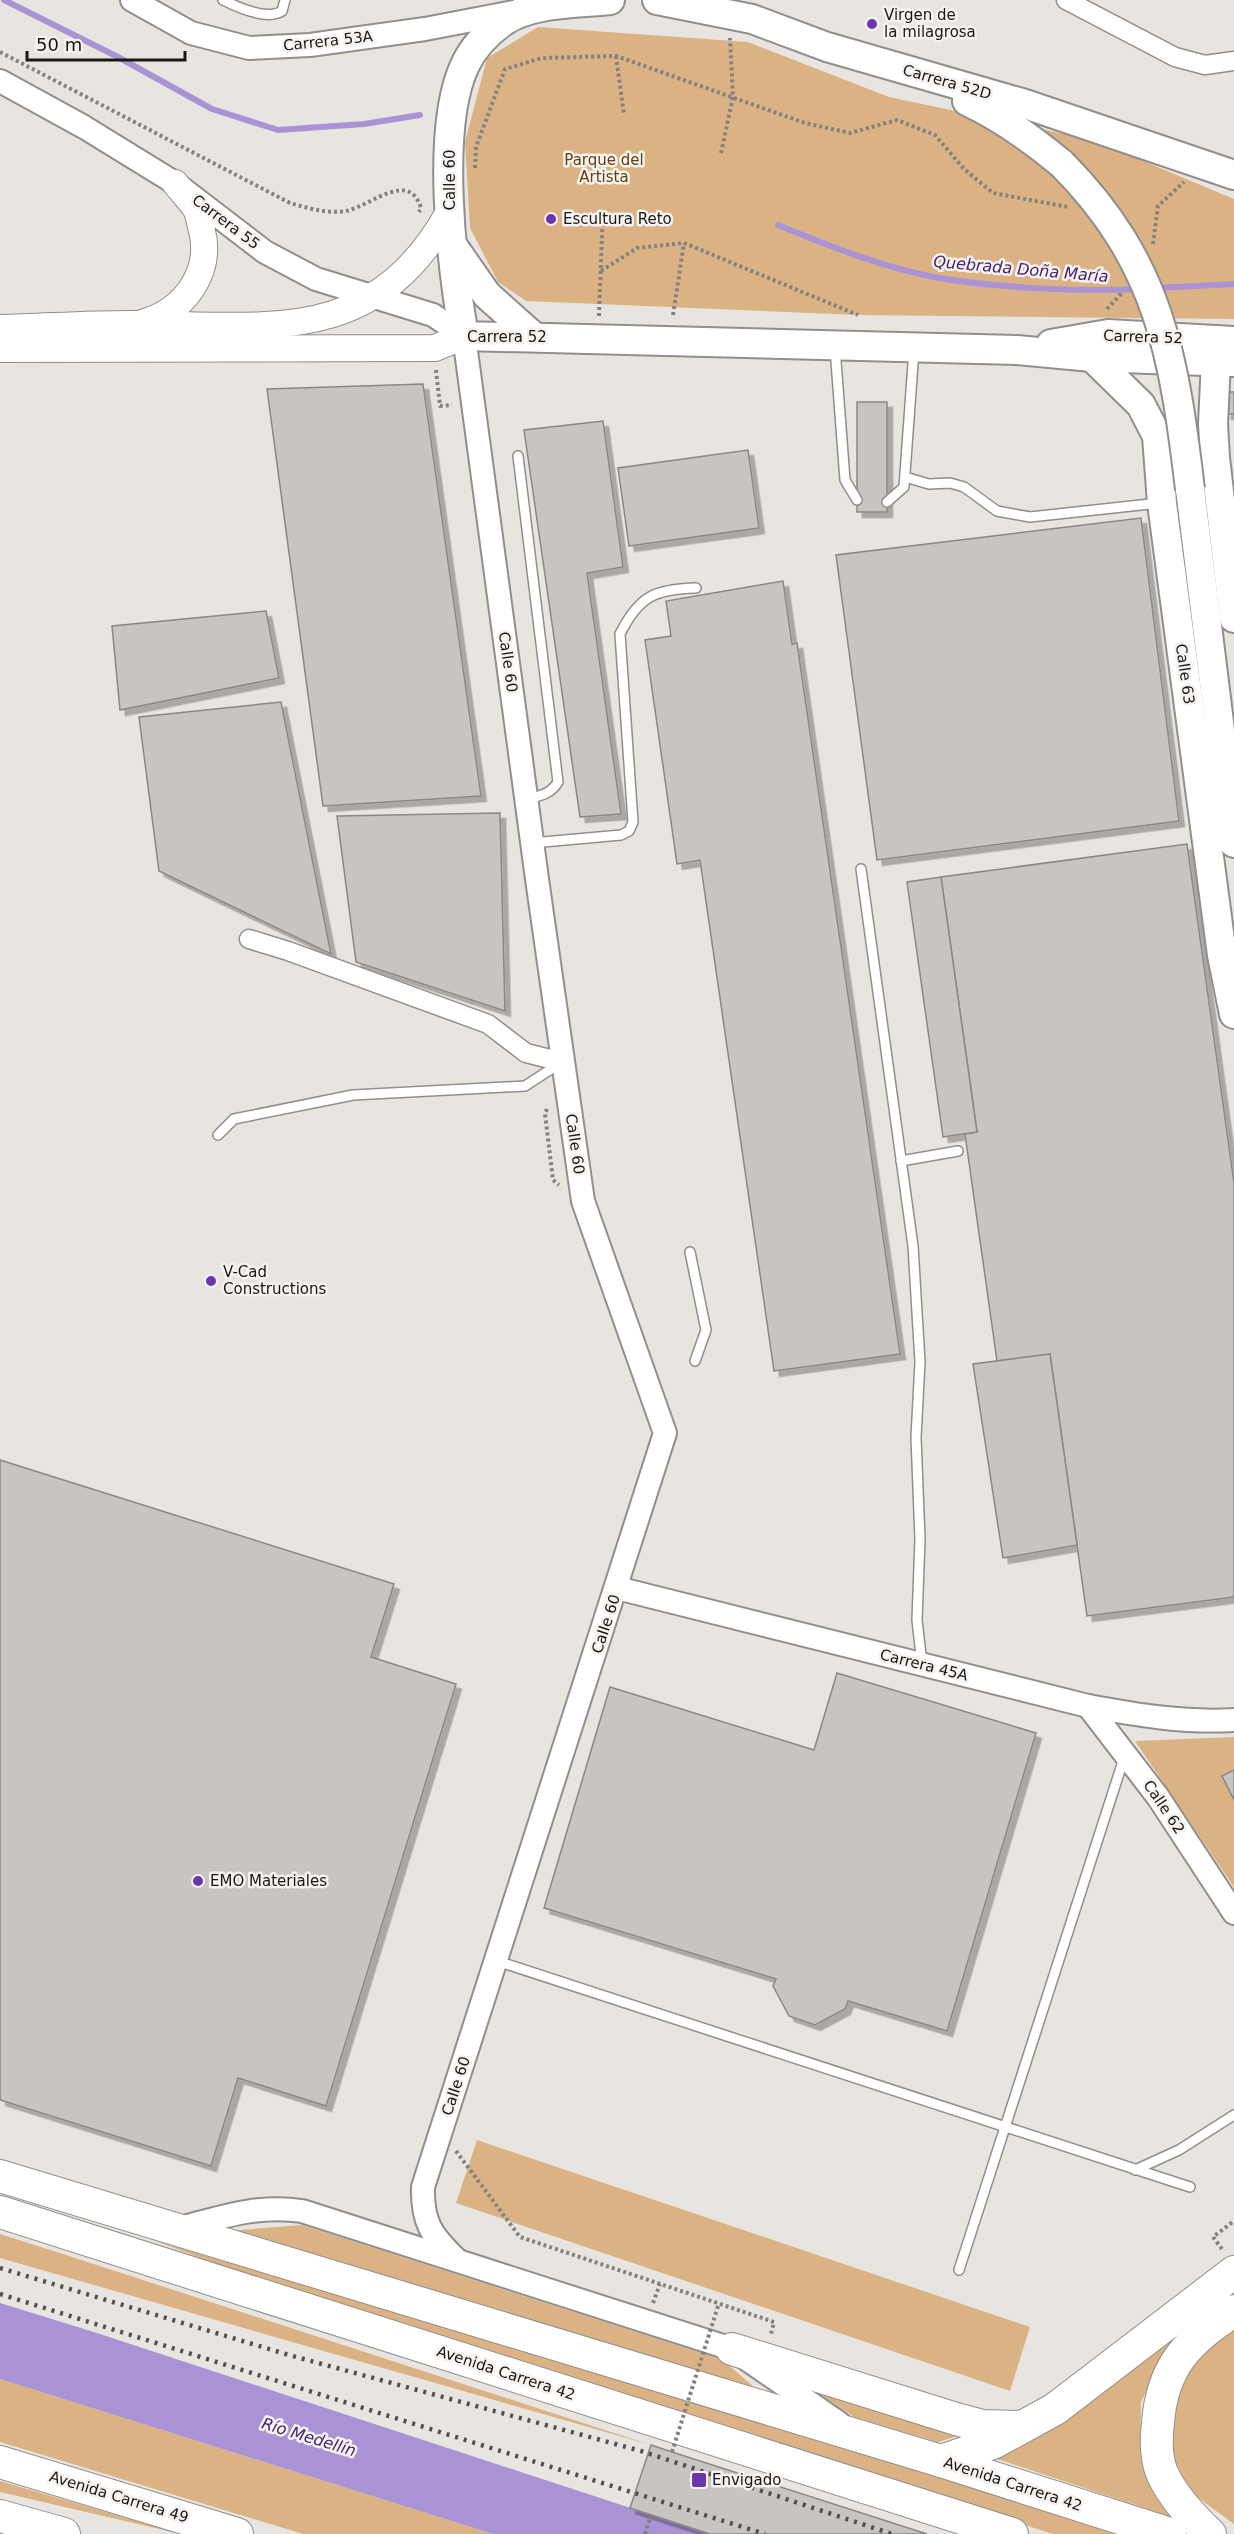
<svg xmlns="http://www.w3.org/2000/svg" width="1234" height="2534" font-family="'DejaVu Sans',sans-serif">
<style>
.green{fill:#dbb283}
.water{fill:#a993d4}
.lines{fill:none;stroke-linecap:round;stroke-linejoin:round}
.stream{stroke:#a993d4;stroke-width:6}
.building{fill:#c7c4c1;stroke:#8a8784;stroke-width:1.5;filter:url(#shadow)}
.service-casing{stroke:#918e8b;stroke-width:12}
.minor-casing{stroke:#918e8b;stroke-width:21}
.tertiary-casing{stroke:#918e8b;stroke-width:26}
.secondary-casing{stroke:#918e8b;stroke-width:28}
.primary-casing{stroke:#918e8b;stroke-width:32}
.trunk-casing{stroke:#918e8b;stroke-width:34}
.path{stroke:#848280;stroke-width:4;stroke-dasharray:3 3;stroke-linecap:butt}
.service{stroke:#fff;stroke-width:9}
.minor{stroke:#fff;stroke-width:18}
.tertiary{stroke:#fff;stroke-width:22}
.secondary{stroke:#fff;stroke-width:26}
.primary{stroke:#fff;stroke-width:28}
.trunk{stroke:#fff;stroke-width:32}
.rail{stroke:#51504e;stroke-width:4.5;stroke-dasharray:3 6;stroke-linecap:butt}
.primary-bridge-casing{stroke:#918e8b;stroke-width:32;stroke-linecap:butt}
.path-bridge{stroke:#848280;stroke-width:4;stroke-dasharray:3 3;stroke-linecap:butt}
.primary-bridge{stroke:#fff;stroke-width:28}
.poi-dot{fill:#6a36ad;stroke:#f5f2ef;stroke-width:2}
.labels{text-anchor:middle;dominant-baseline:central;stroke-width:5;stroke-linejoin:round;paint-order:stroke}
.poi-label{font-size:15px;fill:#191817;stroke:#f5f2ef;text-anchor:start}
.street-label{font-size:15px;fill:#191817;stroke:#f5f2ef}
.park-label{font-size:15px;fill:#613f11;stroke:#f5f2ef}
.water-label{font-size:16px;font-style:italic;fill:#44226f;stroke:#f5f2ef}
</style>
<defs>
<filter id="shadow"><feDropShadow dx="5.5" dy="5.5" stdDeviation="0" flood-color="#0004"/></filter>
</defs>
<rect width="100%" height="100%" fill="#e8e5e1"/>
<g class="green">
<polygon points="538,27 748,42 889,97 1093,140 1234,199 1234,319 858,315 526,301 498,282 470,228 465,142 487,58"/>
<polygon points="1234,1737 1234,1887 1135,1741"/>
<polygon points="477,2140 1030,2327 1010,2391 456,2203"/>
<polygon points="302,2225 723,2360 754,2387 227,2231"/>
<polygon points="0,2234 66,2255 651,2445 0,2258"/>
<polygon points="153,2240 854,2449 1122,2534 1053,2534 328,2306"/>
<polygon points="1234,2287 1234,2295 1170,2344 1141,2402 1140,2449 1172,2517 997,2459 1044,2434"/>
<polygon points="1234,2325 1234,2524 1193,2494 1169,2452 1176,2384 1198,2353"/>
<polygon points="0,2379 493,2534 303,2534 0,2442"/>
<polygon points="811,2388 964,2434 938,2442 854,2417"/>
<polygon points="0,2481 181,2534 0,2492"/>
</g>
<polygon class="water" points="0,2303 97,2333 710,2534 493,2534 0,2379"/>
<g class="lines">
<g class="stream">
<polyline points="4,0 118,57 212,109 278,130 364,124 420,115"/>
<path d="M778 225C829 246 884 268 939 278 1000 288 1078 292 1140 289"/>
<polyline points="1156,288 1234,284"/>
</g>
</g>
<g class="building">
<polygon points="423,384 481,796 323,806 267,389"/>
<rect x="1226" y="392" width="8" height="22"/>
<rect x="857" y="402" width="30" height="110"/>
<polygon points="603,421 623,567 587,573 621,814 580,817 524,430"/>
<polygon points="748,450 759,528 629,546 618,468"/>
<polygon points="1141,518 1179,821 877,860 836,555"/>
<polygon points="783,581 792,644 797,643 900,1354 774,1371 700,860 677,864 645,640 671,636 666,601"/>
<polygon points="266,611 279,678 120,710 112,626"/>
<polygon points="281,702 331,954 159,871 139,717"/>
<polygon points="500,813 505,1011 356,962 337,816"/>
<polygon points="1187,844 1234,1183 1234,1597 1087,1616 1050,1354 997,1361 965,1134 977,1132 941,877"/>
<polygon points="941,877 977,1132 943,1137 907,882"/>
<polygon points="1050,1354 1077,1545 1003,1558 973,1364"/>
<polygon points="0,1460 394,1584 371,1657 456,1684 326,2106 238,2078 211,2166 0,2100"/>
<polygon points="837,1673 1036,1733 947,2031 848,2001 845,2009 815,2025 789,2016 773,1986 776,1979 544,1908 610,1687 814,1750"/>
<polygon points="1234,1770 1234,1800 1222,1776"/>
<polygon points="651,2445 672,2452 927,2534 710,2534 630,2508"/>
</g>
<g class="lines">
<defs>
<g id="service">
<path d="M223 0C237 7 267 21 282 11L285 0"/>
<polyline points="835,348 845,480 857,500"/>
<path d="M518 456 558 782C550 795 539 796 526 799"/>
<polyline points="905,477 929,484 950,483 964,487 997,511 1030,517 1159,503"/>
<polyline points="887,502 904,487 914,350"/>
<path d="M532 843 621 835 629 831 633 822 620 634C639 596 655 589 696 588"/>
<polyline points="861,869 913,1246 920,1362 916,1437 920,1539 917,1620 922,1664"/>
<polyline points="218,1135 234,1119 353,1095 525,1086 562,1062"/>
<polyline points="901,1161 958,1151"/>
<polyline points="690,1252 706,1330 695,1361"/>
<polyline points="497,1961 1190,2187"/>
<polyline points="1135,2170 1179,2150 1234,2115"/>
<polyline points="959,2270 1124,1758"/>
</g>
<g id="minor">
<polyline points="1066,0 1175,57 1205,65 1234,61"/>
<polyline points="249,939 288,951 488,1024 526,1053 562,1062"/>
</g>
<g id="tertiary">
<polyline points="132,0 191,33 249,48 310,45 425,29 514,12"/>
<path d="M0 81 84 127 175 183 265 252 316 279 433 315 464 336 537 879 583 1201 665 1433 423 2187C422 2222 431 2235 456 2259"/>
<path d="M617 1588 1088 1706C1137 1715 1184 1723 1234 1720"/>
<polyline points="1088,1706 1158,1797 1234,1913"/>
<path d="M176 2229C219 2218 257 2204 302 2211L732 2349 839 2423"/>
</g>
<g id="secondary">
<path d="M145 322C185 310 212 272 202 231 200 224 199 215 196 209 190 200 182 192 175 183"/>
<path d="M0 328C47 327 95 323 142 324 274 326 375 344 449 212"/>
<polyline points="0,349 435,348 464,336"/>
</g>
<g id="primary">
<path d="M610 0C576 4 533 2 504 21 488 32 473 48 465 65 435 128 452 267 464 336L1017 350 1092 357 1234 362"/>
<polyline points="657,0 752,19 827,47 1025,104 1234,175"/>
<path d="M967 101C1003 118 1032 139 1062 164"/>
<polyline points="455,249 487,295 534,337"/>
<polyline points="1217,340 1213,424 1215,458 1234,618"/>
<polyline points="1051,344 1108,334 1234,341"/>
<polyline points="1092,357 1141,405 1157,436 1162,503 1222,955 1234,1014"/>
<polyline points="1190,489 1234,843"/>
</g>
<g id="trunk">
<polyline points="0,2176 941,2461 1170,2534"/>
<polyline points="0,2212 1012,2534"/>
<polyline points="732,2349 956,2419 982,2426 1022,2427"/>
<polyline points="941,2461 993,2443 1055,2409 1234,2272"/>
<polyline points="0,2462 237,2534"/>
<polyline points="0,2516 64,2534"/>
<path d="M1210 2534C1191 2516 1173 2497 1162 2473 1156 2458 1156 2439 1158 2423 1162 2367 1188 2340 1234 2311"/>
</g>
</defs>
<use href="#service" class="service-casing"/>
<use href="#minor" class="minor-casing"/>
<use href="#tertiary" class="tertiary-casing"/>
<use href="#secondary" class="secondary-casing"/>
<use href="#primary" class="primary-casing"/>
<use href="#trunk" class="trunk-casing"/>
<g class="path">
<path d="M0 52 290 203C308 208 326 214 346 211 371 206 409 169 421 208L419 212"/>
<polyline points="616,56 624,115"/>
<polyline points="721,153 733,97 730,38"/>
<polyline points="475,168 476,147 505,69 542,58 616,56 805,123 850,133 897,120 935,135 964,169 993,193 1068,207"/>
<polyline points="1153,244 1158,206 1184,182"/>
<polyline points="601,271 637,248 684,243 858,315"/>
<polyline points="1107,309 1122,293"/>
<polyline points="673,315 684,243"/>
<polyline points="599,316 603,209"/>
<polyline points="436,370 440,406 452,405"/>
<polyline points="547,1109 545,1114 553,1180 559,1185"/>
<polyline points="456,2151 520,2237 774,2322 771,2334"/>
<polyline points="1222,2249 1213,2237 1234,2221"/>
<polyline points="653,2303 660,2284"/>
<polyline points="645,2534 651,2515"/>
</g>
<use href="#service" class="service"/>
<use href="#minor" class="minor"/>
<use href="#tertiary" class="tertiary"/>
<use href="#secondary" class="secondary"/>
<use href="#primary" class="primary"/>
<use href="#trunk" class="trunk"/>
<g class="rail">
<polyline points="0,2268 289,2355 641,2451 892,2534"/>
<polyline points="0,2294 765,2534"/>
</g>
<defs>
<path id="primary-bridge" d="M1062 164C1160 263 1174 356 1190 489"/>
</defs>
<use href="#primary-bridge" class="primary-bridge-casing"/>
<polyline class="path-bridge" points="672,2452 719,2303"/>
<use href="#primary-bridge" class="primary-bridge"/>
</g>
<g class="poi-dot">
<circle cx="872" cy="24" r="6"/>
<circle cx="551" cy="219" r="6"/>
<circle cx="211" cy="1281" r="6"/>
<circle cx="198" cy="1881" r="6"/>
<rect x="691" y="2472" width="16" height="16" rx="3"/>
</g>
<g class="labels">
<g class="poi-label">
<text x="884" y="15">Virgen de<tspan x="884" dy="17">la milagrosa</tspan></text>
<text x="563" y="219">Escultura Reto</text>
<text x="223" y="1272">V-Cad<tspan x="223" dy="17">Constructions</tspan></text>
<text x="210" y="1881">EMO Materiales</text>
<text x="712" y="2480">Envigado</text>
</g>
<g class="street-label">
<text transform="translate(328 41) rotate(-6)">Carrera 53A</text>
<text transform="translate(947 82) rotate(16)">Carrera 52D</text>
<text transform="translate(450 180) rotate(-90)">Calle 60</text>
<text transform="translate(226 222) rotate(37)">Carrera 55</text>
<text x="507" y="337">Carrera 52</text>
<text transform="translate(1143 337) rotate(2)">Carrera 52</text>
<text transform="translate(508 662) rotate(82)">Calle 60</text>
<text transform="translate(1185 674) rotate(82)">Calle 63</text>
<text transform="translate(575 1144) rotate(82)">Calle 60</text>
<text transform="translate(606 1624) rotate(-72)">Calle 60</text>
<text transform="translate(924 1665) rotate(14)">Carrera 45A</text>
<text transform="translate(1164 1807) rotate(56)">Calle 62</text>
<text transform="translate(456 2086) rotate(-72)">Calle 60</text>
<text transform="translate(506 2373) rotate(18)">Avenida Carrera 42</text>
<text transform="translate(1013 2484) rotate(18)">Avenida Carrera 42</text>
<text transform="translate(119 2497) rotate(17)">Avenida Carrera 49</text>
</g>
<g class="park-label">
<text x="604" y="160">Parque del<tspan x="604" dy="17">Artista</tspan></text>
</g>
<g class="water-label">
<text transform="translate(1021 269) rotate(5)">Quebrada Doña María</text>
<text transform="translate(309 2437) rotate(17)">Río Medellín</text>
</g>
</g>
<path d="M27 51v9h158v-9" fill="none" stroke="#191817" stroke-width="3"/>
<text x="36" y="51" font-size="18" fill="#191817" stroke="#f5f2ef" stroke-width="4.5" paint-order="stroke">50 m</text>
</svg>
